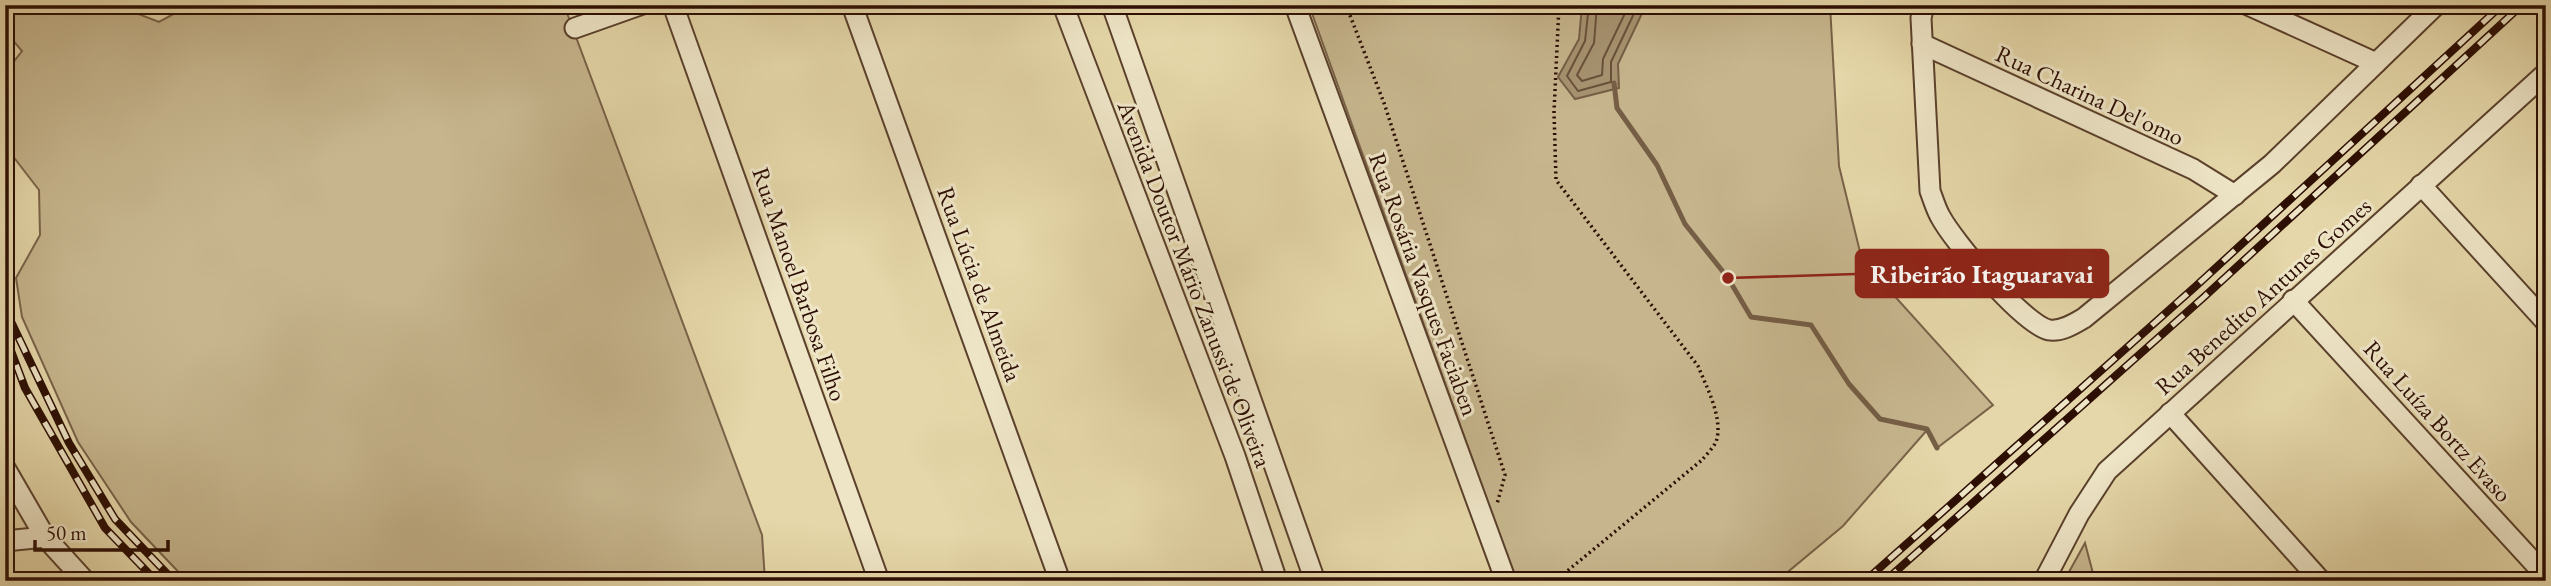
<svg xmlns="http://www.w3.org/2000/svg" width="2551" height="586" font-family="'EB Garamond',serif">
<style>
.green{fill:#c6b58d;stroke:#796248;stroke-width:2}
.water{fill:#a69371;stroke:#755e45;stroke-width:2}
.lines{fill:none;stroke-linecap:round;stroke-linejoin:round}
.shore{stroke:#69503a;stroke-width:2}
.stream{stroke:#755e45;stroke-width:5}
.minor-casing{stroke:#5a402c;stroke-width:23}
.path{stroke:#2c0e03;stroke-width:3.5;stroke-dasharray:2 3.5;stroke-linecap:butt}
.minor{stroke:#eee5c7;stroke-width:19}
.rail-casing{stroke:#2c0e03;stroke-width:8}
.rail{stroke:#eee5c7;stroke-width:5;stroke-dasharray:16;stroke-linecap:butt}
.labels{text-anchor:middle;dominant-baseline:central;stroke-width:6;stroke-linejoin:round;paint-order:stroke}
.street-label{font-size:24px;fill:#2c0e03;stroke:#eee5c7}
.leader{fill:none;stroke:#8f2418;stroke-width:2.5}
.callout-dot{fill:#8f2418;stroke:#eee5c7;stroke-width:2.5}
.callout{fill:#8f2418;stroke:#8f2418;stroke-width:2.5}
.callout-label{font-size:26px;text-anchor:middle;font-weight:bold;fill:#fff}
</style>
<rect width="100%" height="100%" fill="#e5d7a9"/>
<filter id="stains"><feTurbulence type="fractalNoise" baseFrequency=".00286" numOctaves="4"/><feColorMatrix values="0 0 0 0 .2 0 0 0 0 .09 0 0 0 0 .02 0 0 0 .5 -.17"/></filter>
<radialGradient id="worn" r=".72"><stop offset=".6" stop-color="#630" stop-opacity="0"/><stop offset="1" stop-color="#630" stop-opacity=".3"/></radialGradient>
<g class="green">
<polygon points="5,5 115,5 159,22 190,5 564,5 762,535 765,581 187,581 131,522 78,442 22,317 16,278 40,235 39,190 5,146 5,73 22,51 5,31"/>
<polygon points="1309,5 1830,5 1839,166 1862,260 1993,405 1937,448 1927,430 1843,526 1777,581 1516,581"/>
<polygon points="2085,543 2095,581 2064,581"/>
</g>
<polygon class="water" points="1582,5 1646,5 1618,64 1619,88 1575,99 1558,77 1579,39"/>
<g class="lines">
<g class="shore">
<polyline points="1589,5 1585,41 1567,76 1578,91 1611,82 1611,62 1638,5"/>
<polyline points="1597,5 1594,43 1577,75 1582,81 1602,75 1603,59 1629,5"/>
</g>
<polyline class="stream" points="1614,83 1617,108 1657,165 1685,224 1728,278 1751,317 1811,325 1849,384 1880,419 1927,429 1937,448"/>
<defs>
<g id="minor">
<polyline points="673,5 879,581"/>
<polyline points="852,5 1060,581"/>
<polyline points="1063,5 1235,456 1277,581"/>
<polyline points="1112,5 1315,581"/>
<polyline points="1295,5 1506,581"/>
<path d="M1924 5 1921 18 1930 191C1933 199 1936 209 1940 216 1953 241 2023 324 2049 330 2061 332 2074 324 2084 318L2272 164 2436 5"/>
<polyline points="2248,5 2376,63"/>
<polyline points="575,28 640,5"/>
<polyline points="1922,44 2193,169 2235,195"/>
<polyline points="2421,185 2546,322"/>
<polyline points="2293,300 2546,576"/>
<polyline points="2170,413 2321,581"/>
<polyline points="5,468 45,537 85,581"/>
<polyline points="5,541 45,537"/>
<polyline points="2044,581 2079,514 2107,471 2546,73"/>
</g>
</defs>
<use href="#minor" class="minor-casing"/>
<g class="path">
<polyline points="1346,5 1384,103 1505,475 1497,504"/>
<path d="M1555 581 1702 460C1706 455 1713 448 1716 442 1724 419 1706 386 1698 366L1556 180 1554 112 1559 5"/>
</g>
<use href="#minor" class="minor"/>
<defs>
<g id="rail">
<polyline points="5,309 69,443 115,519 174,581"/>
<polyline points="5,335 25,388 105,528 156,581"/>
<polyline points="1865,581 2196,286 2502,5"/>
<polyline points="1885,581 2204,297 2522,5"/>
</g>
</defs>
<use href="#rail" class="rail-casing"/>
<use href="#rail" class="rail"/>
</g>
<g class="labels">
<g class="street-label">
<text transform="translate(2090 95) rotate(25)">Rua Charina Del'omo</text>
<text transform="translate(800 284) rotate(71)">Rua Manoel Barbosa Filho</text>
<text transform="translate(980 284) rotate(70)">Rua Lúcia de Almeida</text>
<text transform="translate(1195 284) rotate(69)">Avenida Doutor Mário Zanussi de Oliveira</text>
<text transform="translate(1424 284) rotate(70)">Rua Rosária Vasques Faciaben</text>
<text transform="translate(2263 296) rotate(-42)">Rua Benedito Antunes Gomes</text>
<text transform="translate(2438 421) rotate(48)">Rua Luíza Bortz Evaso</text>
</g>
</g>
<path class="leader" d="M1728 278L1856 274"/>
<circle class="callout-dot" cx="1728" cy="278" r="7"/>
<rect class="callout" x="1856" y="250" width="252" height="47" rx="7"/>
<g class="callout-label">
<text x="1982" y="283">Ribeirão Itaguaravai</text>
</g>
<rect width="2551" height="586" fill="none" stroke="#e5d7a9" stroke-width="28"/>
<rect x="7" y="7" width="2537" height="572" fill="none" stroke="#2c0e03" stroke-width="3.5"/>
<rect x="14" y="14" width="2523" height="558" fill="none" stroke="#2c0e03" stroke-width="2"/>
<path d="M35 540v10h133v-10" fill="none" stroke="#2c0e03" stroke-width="3.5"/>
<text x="46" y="540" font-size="21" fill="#2c0e03" stroke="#eee5c7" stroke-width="5" paint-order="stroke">50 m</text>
<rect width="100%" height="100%" filter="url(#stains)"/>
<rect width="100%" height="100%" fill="url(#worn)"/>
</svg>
